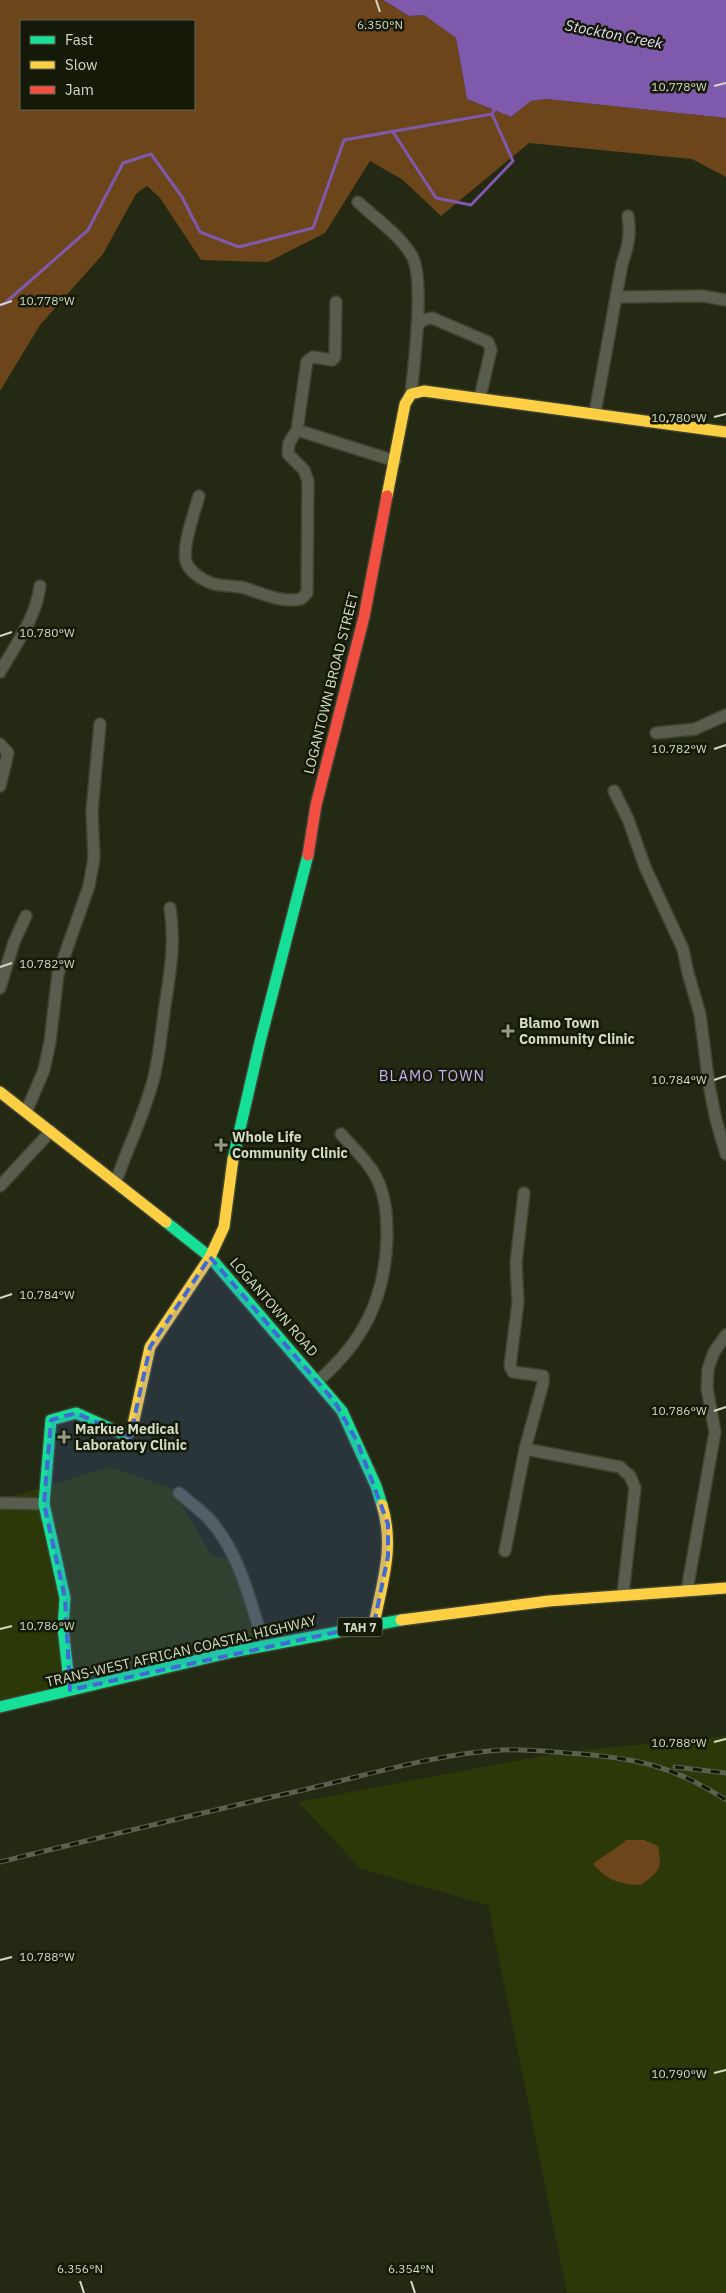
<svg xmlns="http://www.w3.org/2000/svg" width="726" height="2293" font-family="'IBM Plex Sans',sans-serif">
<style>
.built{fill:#2d3808}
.green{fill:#6c461a;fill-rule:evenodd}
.water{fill:#7f59ac}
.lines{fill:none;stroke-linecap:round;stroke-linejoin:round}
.stream{stroke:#7f59ac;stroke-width:3}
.street-casing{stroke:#3d4231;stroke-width:14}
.fast-casing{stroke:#3d4231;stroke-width:14}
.slow-casing{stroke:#3d4231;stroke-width:14}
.jam-casing{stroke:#3d4231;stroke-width:14}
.street{stroke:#585d4d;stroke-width:11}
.fast{stroke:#16e098;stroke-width:11}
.slow{stroke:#ffcf43;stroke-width:11}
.jam{stroke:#f24e42;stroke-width:11}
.rail-casing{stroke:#5b604f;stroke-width:5}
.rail{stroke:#141908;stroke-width:3;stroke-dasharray:9;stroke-linecap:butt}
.marked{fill:#416ad4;fill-opacity:0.2;stroke:#416ad4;stroke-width:4;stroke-dasharray:10 6;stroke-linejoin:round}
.ticks{fill:none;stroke:#d2dac3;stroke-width:2}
.poi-dot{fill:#959c85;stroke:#141908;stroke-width:2}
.labels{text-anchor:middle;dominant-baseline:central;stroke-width:5;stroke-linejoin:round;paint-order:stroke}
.shield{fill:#141908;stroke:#99a08b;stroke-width:1}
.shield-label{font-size:12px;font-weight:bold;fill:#d2dac3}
.street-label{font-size:14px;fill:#d2dac3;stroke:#141908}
.poi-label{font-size:14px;font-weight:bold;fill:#d2dac3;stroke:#141908;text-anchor:start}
.water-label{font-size:15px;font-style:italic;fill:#e5dcf5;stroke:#141908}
.neighbourhood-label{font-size:15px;letter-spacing:1px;fill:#caaef3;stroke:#141908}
.ticks-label{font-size:12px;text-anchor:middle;fill:#d2dac3;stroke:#141908;stroke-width:5;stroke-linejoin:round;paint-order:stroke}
</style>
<rect width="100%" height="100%" fill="#242913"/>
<g class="built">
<polygon points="110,1467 172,1489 212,1556 232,1560 263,1644 0,1707 0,1500"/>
<polygon points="726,1736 726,2293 567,2293 488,1905 361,1869 298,1802 563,1752"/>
</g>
<g class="green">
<path d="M0 0H383L409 16 424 15 456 38 467 99 511 117 531 101 546 99 726 118V177L692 159 529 143 441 216 403 180 370 161 325 233 268 262 201 260 160 198 147 186 136 194 103 254 40 325 0 391ZM21 21H194V109H21Z"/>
<path d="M626 1840H644L658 1846C662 1869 660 1871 641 1885 619 1884 608 1881 593 1864 604 1854 616 1850 626 1840Z"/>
</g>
<polygon class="water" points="383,0 726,0 726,118 546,99 531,101 511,117 467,99 456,38 424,15 409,16"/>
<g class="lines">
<g class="stream">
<polyline points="393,132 436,198 471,205 513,161 492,114"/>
<polyline points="0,305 4,304 88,230 123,163 151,154 182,197 200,232 239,247 313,228 344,140 492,114 495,109"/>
</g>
<defs>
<g id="street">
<path d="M358 202C376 219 400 235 412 256 425 279 414 365 411 394"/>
<polyline points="616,297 703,296 726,300"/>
<polyline points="336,302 335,357 332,360 313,357 307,361 297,430 395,461"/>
<polyline points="417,326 423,320 432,318 488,342 491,350 480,397"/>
<path d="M595 413 622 264C628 247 631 234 628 216"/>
<path d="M199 496C195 511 180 550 187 564 191 572 202 580 211 583 221 587 234 585 245 588 264 594 280 603 301 599L307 593 308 481 304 470 288 454 289 443 297 430"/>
<path d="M0 672C16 644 36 618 40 586"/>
<polyline points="656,733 695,729 726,715"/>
<polyline points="0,744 8,753 0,786"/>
<polyline points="614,791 628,819 645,867 683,949 688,973 700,1014 709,1085 716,1120 726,1154"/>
<polyline points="0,988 14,942 26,916"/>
<polyline points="26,1112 44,1070 50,1042 58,974 89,886 94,858 92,811 100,724"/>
<path d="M116 1181C128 1147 145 1113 154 1077 160 1052 162 1025 166 999 171 967 175 939 170 908"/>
<polyline points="0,1186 51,1131"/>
<path d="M318 1381C363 1342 385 1299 387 1238 387 1216 386 1195 375 1175 367 1160 352 1147 341 1134"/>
<polyline points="525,1449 620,1467 630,1476 635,1488 623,1594"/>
<path d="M179 1493C188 1501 198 1508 206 1516 239 1549 251 1603 264 1646"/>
<polyline points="0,1503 44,1504"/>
<polyline points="505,1551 525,1449 543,1383 543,1376 513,1372 510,1366 518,1302 516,1263 524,1193"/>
<polyline points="687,1590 715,1432 707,1388 708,1369 714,1352 726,1335"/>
</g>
<g id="fast">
<polyline points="233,1159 260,1042 308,855"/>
<polyline points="166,1222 210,1257 342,1411 376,1486 382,1505"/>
<polyline points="70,1690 63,1628 65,1598 44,1504 51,1420 76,1413 123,1434 128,1433"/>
<polyline points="0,1707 232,1652 401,1620"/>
</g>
<g id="slow">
<polyline points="387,496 405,404 411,394 424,391 726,432"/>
<polyline points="0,1092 166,1222"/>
<polyline points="128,1433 132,1429 150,1347 210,1257 224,1227 233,1159"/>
<polyline points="401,1620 549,1601 726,1588"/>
<path d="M374 1624C382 1583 395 1547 382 1505"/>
</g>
<polyline id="jam" points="308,855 316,805 364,617 387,496"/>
</defs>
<use href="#street" class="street-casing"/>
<use href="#fast" class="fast-casing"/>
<use href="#slow" class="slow-casing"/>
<use href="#jam" class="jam-casing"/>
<use href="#street" class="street"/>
<use href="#fast" class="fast"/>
<use href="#slow" class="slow"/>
<use href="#jam" class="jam"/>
<defs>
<g id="rail">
<polyline points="675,1767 726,1773"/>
<path d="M0 1862C98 1838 196 1814 294 1792 361 1777 433 1754 501 1750 528 1749 554 1752 581 1754 640 1759 675 1767 726 1800"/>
</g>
</defs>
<use href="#rail" class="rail-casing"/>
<use href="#rail" class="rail"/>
</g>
<path class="marked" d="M210 1257 335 1402 358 1443 388 1524V1556L374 1624 70 1690 65 1598 44 1504 51 1420 76 1413 130 1437 150 1347Z"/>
<path class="ticks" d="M376 0 380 12M714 86 726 83M0 305 12 301M714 417 726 414M0 636 12 632M714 749 726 745M0 967 12 963M714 1080 726 1076M0 1298 12 1294M714 1411 726 1407M0 1629 12 1626M714 1742 726 1739M0 1960 12 1957M714 2073 726 2070M80 2281 84 2293M411 2281 415 2293"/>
<g class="poi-dot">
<path d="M505.5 1023.5h5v5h5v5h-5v5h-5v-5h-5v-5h5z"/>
<path d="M218.5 1137.5h5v5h5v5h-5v5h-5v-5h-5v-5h5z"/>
<path d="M61.5 1429.5h5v5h5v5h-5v5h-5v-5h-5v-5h5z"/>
</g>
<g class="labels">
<rect class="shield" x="337.5" y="1617.5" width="45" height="19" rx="4"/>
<g class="shield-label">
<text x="360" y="1627">TAH 7</text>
</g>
<g class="street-label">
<text transform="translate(331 683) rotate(-76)">LOGANTOWN BROAD STREET</text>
<text transform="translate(274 1307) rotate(49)">LOGANTOWN ROAD</text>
<text transform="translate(181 1651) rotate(-13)">TRANS-WEST AFRICAN COASTAL HIGHWAY</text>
</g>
<g class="poi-label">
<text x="519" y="1023">Blamo Town<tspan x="519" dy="16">Community Clinic</tspan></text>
<text x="232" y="1137">Whole Life<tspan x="232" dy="16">Community Clinic</tspan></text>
<text x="75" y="1429">Markue Medical<tspan x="75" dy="16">Laboratory Clinic</tspan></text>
</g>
<g class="water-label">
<text transform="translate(614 34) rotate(11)">Stockton Creek</text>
</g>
<g class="neighbourhood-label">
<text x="432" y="1075">BLAMO TOWN</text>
</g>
</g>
<g class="ticks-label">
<text x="380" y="29">6.350°N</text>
<text x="679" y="91">10.778°W</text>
<text x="47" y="305">10.778°W</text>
<text x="679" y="422">10.780°W</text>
<text x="47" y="637">10.780°W</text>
<text x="679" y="753">10.782°W</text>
<text x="47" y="968">10.782°W</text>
<text x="679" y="1084">10.784°W</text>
<text x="47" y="1299">10.784°W</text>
<text x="679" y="1415">10.786°W</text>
<text x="47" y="1630">10.786°W</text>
<text x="679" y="1747">10.788°W</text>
<text x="47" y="1961">10.788°W</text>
<text x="679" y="2078">10.790°W</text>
<text x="80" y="2273">6.356°N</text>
<text x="411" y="2273">6.354°N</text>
</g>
<rect x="20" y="20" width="175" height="90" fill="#141908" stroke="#606653"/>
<rect x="30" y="36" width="25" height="8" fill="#16e098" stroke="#606653"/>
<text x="65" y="45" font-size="15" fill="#d2dac3">Fast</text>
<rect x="30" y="61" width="25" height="8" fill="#ffcf43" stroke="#606653"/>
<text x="65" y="70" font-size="15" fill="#d2dac3">Slow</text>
<rect x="30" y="86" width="25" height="8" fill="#f24e42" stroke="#606653"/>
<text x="65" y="95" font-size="15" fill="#d2dac3">Jam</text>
</svg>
